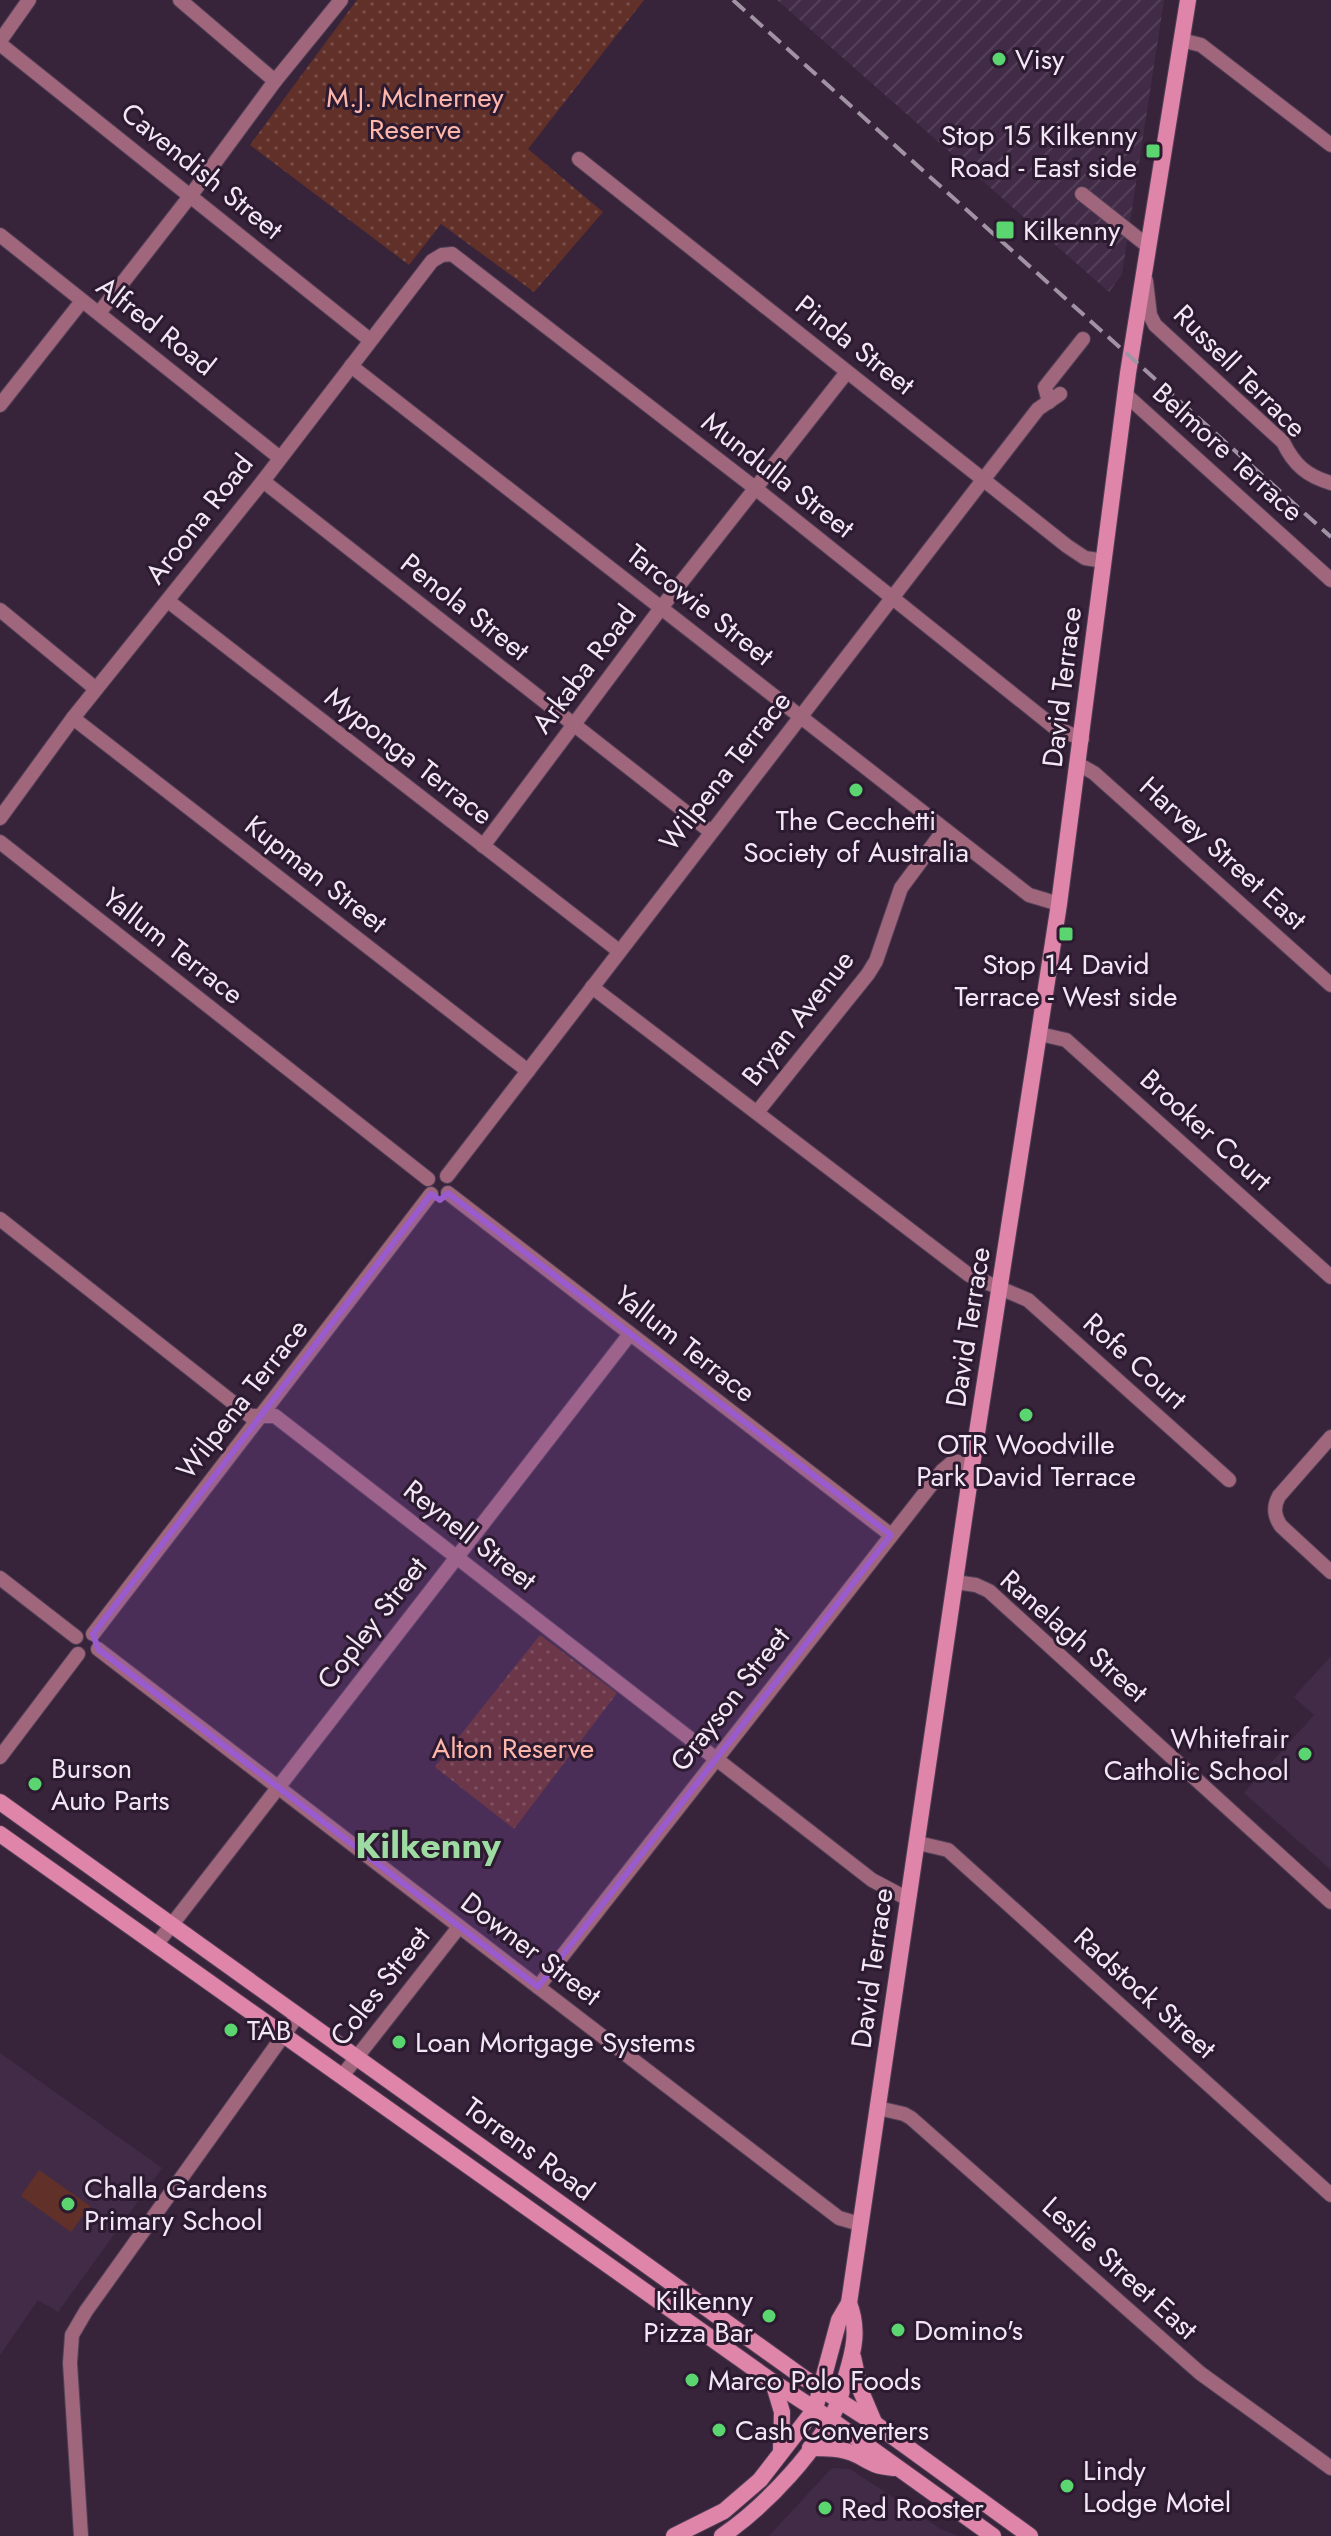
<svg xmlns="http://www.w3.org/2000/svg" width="1331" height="2536" font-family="Jost,sans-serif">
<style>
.built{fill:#422b47}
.industrial{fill:url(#industrial-furrows)}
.grass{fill:#613028}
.park{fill:url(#park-dots)}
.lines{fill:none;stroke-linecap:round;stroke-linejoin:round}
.street-casing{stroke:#513f55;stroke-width:16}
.secondary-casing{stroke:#513f55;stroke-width:18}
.street{stroke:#9f667c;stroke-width:14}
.secondary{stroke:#e085aa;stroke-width:16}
.rail{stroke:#a192a4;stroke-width:4;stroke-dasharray:16 8;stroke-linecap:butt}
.marked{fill:#995bcd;fill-opacity:0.2;stroke:#995bcd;stroke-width:6;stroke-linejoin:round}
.poi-dot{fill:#5ad56f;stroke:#2c1a30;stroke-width:3}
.labels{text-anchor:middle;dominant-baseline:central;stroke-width:6;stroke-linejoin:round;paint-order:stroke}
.poi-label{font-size:28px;fill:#f3e7f6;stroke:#2c1a30;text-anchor:start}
.park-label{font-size:28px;fill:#ffb6aa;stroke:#2c1a30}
.street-label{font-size:28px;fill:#f3e7f6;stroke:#2c1a30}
.district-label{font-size:36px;font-weight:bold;fill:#9edba3;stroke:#2c1a30}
</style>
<defs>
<pattern id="industrial-furrows" width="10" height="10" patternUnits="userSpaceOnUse" patternTransform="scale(2)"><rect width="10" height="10" fill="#422b47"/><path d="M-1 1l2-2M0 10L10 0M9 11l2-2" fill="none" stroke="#544059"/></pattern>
<pattern id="park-dots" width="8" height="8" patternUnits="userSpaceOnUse" patternTransform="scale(2)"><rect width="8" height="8" fill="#613028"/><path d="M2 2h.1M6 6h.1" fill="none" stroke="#784e48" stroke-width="1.8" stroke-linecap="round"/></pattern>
</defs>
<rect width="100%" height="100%" fill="#37243b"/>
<g class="built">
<polygon points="1331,1656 1331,1870 1244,1793 1314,1715 1294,1697"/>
<polygon points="0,2053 162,2168 58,2312 38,2300 0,2355"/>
<polygon points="832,2468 850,2469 942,2530 959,2536 769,2536"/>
</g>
<polygon class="industrial" points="777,0 1164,0 1122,274 1109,292"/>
<polygon class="grass" points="39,2170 90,2206 71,2232 21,2196"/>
<g class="park">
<polygon points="357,0 644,0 528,149 603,212 534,292 441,224 409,265 250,145"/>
<polygon points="540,1635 617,1693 514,1829 435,1767"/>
</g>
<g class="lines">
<defs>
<g id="street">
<polyline points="180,0 275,81"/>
<polyline points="1181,40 1201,45 1331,145"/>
<polyline points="0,41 29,0"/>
<polyline points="0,44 370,340"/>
<polyline points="579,159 1067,546 1085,558 1104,561"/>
<polyline points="1082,194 1149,247"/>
<polyline points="0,235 280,458"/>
<path d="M1146 281 1150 315 1155 325 1283 442C1294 465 1307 476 1331 483"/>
<polyline points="99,313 191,195 275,81 341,0"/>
<polyline points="351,366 1029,895 1059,904"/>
<polyline points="1125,394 1331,580"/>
<polyline points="1049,402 1045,387 1083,339"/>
<polyline points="0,405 82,301"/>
<polyline points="263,481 711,832"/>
<polyline points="168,601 619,951"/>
<polyline points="0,610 96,689"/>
<polyline points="73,718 528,1071"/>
<polyline points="1078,764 1094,773 1331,985"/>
<polyline points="0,818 73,718 263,481 432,261 442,255 452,254 755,488 1054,727 1082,739"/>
<polyline points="0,842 428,1179"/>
<polyline points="483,846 661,608 847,372"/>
<polyline points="592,987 969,1275 1028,1300 1229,1480"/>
<polyline points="1040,1034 1066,1040 1331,1277"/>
<polyline points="758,1111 868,974 876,961 901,888 944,830"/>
<polyline points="447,1176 983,480 1038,409 1060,394"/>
<polyline points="448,1193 891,1535"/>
<polyline points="0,1219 250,1416 275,1416 872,1880 908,1899"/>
<path d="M1331 1437 1279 1496C1273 1507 1274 1516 1281 1526L1331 1572"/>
<polyline points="0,1578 76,1637"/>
<polyline points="955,1582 976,1585 989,1591 1331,1902"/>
<polyline points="93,1634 431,1194"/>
<polyline points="98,1649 839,2218 860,2224"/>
<polyline points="0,1757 78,1654"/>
<polyline points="918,1843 948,1850 1331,2195"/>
<polyline points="156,1945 630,1334"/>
<polyline points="538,1987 942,1471 954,1461 972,1465"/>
<polyline points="342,2076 459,1927"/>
<polyline points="878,2108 904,2114 911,2118 1200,2373 1331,2468"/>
<polyline points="81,2536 70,2363 72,2335 86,2311 298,2015"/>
</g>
<g id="secondary">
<polyline points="0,1802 804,2378 874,2423 1030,2536"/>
<polyline points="0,1834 773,2382 830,2419 993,2536"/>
<polyline points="853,2357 860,2389 874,2422"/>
<polyline points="773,2382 782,2412 781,2451"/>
<path d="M810 2448C826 2448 842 2448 857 2455 874 2464 874 2466 894 2468"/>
<polyline points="674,2536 724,2511 760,2480 815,2409 839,2320 849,2303 972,1465 1059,904 1128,373 1188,0"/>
<path d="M722 2536C763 2508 823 2447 839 2400 842 2392 843 2384 846 2376 854 2350 859 2329 849 2303"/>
</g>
</defs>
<use href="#street" class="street-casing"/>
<use href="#secondary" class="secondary-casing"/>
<use href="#street" class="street"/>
<use href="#secondary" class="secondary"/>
<polyline class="rail" points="733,0 1331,537"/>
</g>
<path class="marked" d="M448 1193 891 1535 538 1987 98 1649 93 1634 431 1194 440 1200Z"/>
<g class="poi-dot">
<circle cx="999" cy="59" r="8"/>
<rect x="1145" y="143" width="16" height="16" rx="4"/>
<rect x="995" y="220" width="20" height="20" rx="4"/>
<circle cx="856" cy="790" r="8"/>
<rect x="1058" y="926" width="16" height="16" rx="4"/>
<circle cx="1026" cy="1415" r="8"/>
<circle cx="1305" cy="1754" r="8"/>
<circle cx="35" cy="1784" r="8"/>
<circle cx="231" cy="2030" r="8"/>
<circle cx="399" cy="2042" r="8"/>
<circle cx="68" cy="2204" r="8"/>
<circle cx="769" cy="2316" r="8"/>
<circle cx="898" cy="2330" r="8"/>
<circle cx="692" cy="2380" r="8"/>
<circle cx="719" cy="2430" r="8"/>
<circle cx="1067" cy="2486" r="8"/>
<circle cx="825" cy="2508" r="8"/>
</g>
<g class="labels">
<g class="poi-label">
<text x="1015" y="59">Visy</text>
<text x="1137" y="135" text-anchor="end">Stop 15 Kilkenny<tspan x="1137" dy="32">Road - East side</tspan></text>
<text x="1023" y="230">Kilkenny</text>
<text x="856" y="820" text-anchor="middle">The Cecchetti<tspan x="856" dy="32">Society of Australia</tspan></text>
<text x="1066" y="964" text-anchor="middle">Stop 14 David<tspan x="1066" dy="32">Terrace - West side</tspan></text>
<text x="1026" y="1444" text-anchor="middle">OTR Woodville<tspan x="1026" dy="32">Park David Terrace</tspan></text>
<text x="1289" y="1738" text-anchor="end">Whitefrair<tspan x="1289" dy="32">Catholic School</tspan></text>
<text x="51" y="1768">Burson<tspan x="51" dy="32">Auto Parts</tspan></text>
<text x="247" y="2030">TAB</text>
<text x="415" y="2042">Loan Mortgage Systems</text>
<text x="84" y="2188">Challa Gardens<tspan x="84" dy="32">Primary School</tspan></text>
<text x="753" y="2300" text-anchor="end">Kilkenny<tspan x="753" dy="32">Pizza Bar</tspan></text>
<text x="914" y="2330">Domino's</text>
<text x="708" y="2380">Marco Polo Foods</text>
<text x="735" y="2430">Cash Converters</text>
<text x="1083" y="2470">Lindy<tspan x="1083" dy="32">Lodge Motel</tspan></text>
<text x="841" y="2508">Red Rooster</text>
</g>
<g class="park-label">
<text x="415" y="97">M.J. McInerney<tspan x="415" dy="32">Reserve</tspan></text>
<text x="513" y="1748">Alton Reserve</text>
</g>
<g class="street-label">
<text transform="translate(202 171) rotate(39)">Cavendish Street</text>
<text transform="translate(156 326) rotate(38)">Alfred Road</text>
<text transform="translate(855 345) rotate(38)">Pinda Street</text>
<text transform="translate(1240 371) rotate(45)">Russell Terrace</text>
<text transform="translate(1228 452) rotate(42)">Belmore Terrace</text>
<text transform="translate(778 475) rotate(38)">Mundulla Street</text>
<text transform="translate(199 519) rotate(-52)">Aroona Road</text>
<text transform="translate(700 605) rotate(38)">Tarcowie Street</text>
<text transform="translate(465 607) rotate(38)">Penola Street</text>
<text transform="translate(584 669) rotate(-53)">Arkaba Road</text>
<text transform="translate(1062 687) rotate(-83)">David Terrace</text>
<text transform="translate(409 756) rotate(38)">Myponga Terrace</text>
<text transform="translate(725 771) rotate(-52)">Wilpena Terrace</text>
<text transform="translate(1223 853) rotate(42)">Harvey Street East</text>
<text transform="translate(316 874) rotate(38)">Kupman Street</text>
<text transform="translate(173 946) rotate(38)">Yallum Terrace</text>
<text transform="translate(798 1018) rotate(-52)">Bryan Avenue</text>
<text transform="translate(1206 1130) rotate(42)">Brooker Court</text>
<text transform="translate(968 1327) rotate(-81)">David Terrace</text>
<text transform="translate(685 1344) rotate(38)">Yallum Terrace</text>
<text transform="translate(1135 1361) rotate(42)">Rofe Court</text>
<text transform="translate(242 1399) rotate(-52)">Wilpena Terrace</text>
<text transform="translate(470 1535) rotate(38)">Reynell Street</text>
<text transform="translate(372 1623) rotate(-52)">Copley Street</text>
<text transform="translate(1074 1636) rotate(41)">Ranelagh Street</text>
<text transform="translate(730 1699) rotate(-52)">Grayson Street</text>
<text transform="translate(531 1949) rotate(37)">Downer Street</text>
<text transform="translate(872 1968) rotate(-82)">David Terrace</text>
<text transform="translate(380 1986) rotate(-52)">Coles Street</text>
<text transform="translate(1145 1993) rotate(42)">Radstock Street</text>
<text transform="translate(529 2149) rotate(36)">Torrens Road</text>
<text transform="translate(1120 2268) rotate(42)">Leslie Street East</text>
</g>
<g class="district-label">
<text x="428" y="1845">Kilkenny</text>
</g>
</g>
</svg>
